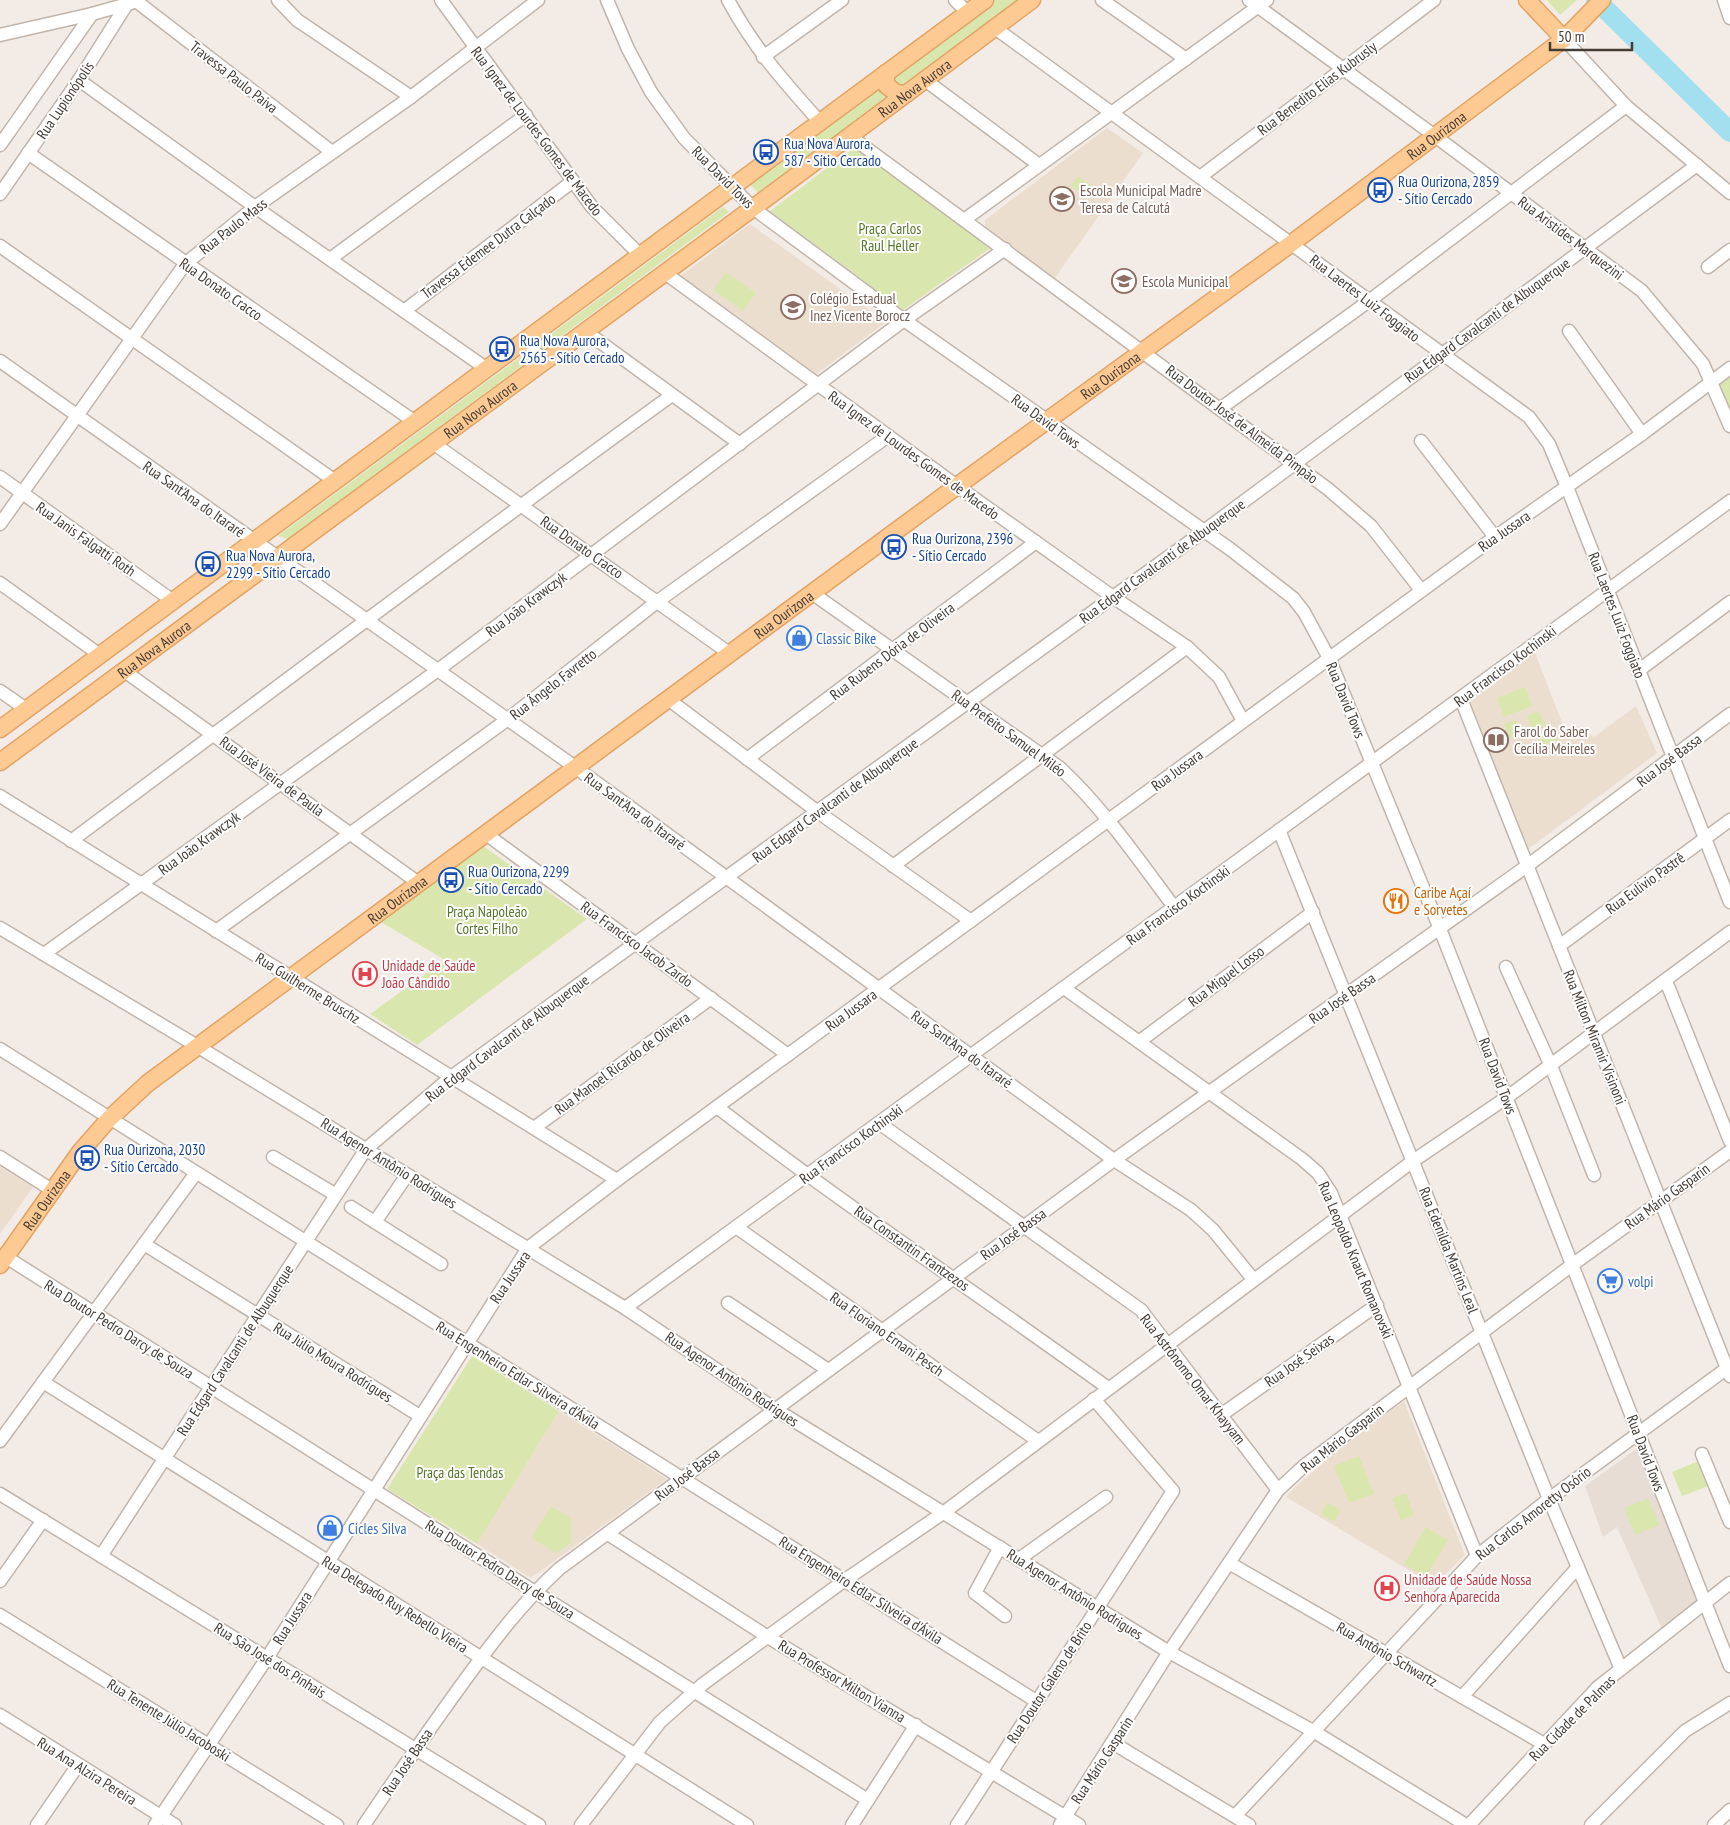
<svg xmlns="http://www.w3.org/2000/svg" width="1730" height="1825" font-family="'PT Sans Narrow',sans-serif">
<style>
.residential{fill:#e7ddd4}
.education{fill:#ecdecf}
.green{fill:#d9e7ae}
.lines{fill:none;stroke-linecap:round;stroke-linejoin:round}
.river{stroke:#a2dfef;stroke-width:20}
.minor-casing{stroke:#c1b5ab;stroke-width:15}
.major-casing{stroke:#e3a364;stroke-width:19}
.minor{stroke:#fff;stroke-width:12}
.major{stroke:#fdca94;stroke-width:16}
.labels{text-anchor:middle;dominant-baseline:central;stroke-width:4;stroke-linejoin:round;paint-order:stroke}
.street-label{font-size:15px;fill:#453c35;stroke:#fff}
.transit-label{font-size:15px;fill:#164399;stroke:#fff;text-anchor:start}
.education-label{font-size:15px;fill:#785e54;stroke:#fff;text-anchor:start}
.park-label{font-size:15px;fill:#567629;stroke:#fff}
.shop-label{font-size:15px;fill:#366cbe;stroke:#fff;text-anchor:start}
.food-label{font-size:15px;fill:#c56008;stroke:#fff;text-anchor:start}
.health-label{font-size:15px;fill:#be3a42;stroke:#fff;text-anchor:start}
</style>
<rect width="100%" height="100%" fill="#f3ece6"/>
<polygon class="residential" points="1639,1447 1701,1601 1663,1631 1617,1527 1603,1537 1585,1486"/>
<g class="education">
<polygon points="1107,128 1143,153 1055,278 985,230 985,220"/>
<polygon points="750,224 886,322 815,375 679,277"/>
<polygon points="1535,653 1565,730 1577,726 1594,737 1636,706 1657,753 1528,849 1470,701"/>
<polygon points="0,1167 33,1187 0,1234"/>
<polygon points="1404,1401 1465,1555 1434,1585 1286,1497 1292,1490 1332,1455"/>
<polygon points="559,1411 667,1479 531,1578 477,1544"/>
</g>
<g class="green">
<polygon points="995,0 1021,0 760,195 749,183"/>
<polygon points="1547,0 1577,0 1560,15"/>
<polygon points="855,147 992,247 903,310 770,211"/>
<polygon points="1078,176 1097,189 1090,199 1071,186"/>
<polygon points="723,207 729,212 288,539 278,536"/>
<polygon points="726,272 756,293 743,311 713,290"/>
<polygon points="1730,374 1730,416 1717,383"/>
<polygon points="1525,687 1532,706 1504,717 1497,698"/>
<polygon points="1539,711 1545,726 1533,731 1527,716"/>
<polygon points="1516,720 1522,735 1510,739 1504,724"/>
<polygon points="1553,728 1558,740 1542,745 1538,734"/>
<polygon points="483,846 587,919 417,1045 370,1014 445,960 381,922"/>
<polygon points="472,1356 559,1411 477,1544 387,1489"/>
<polygon points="1359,1456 1374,1494 1349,1503 1334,1466"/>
<polygon points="1701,1460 1711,1485 1682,1496 1672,1472"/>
<polygon points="1406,1493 1414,1515 1401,1521 1392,1498"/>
<polygon points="1648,1498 1660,1525 1635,1535 1624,1508"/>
<polygon points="1327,1502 1341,1510 1334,1522 1321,1514"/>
<polygon points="551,1506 571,1518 571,1543 556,1553 531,1538"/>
<polygon points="1426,1527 1448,1540 1426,1577 1404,1564"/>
</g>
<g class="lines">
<polyline class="river" points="1596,0 1730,132"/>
<defs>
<g id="minor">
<polyline points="278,0 297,20 411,97"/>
<polyline points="441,0 592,207 641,256"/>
<polyline points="607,0 628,49 651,92 684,138 753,208 904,320 1230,549 1293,598 1304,612 1329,658 1440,929 1730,1666"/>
<path d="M728 0C754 48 784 82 820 122"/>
<polyline points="955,0 968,13"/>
<polyline points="1102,0 1186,59"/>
<polyline points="1249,0 1435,136 1642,291 1703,364 1730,426"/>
<polyline points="1724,0 1730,18"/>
<polyline points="136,1 332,152"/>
<polyline points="995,28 1529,417 1549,444 1567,487 1730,902"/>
<polyline points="0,35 92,14 131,3"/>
<polyline points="1564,39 1626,106 1730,193"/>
<polyline points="763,57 842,0"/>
<polyline points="79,80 255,207 487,369"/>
<polyline points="925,80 1039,165"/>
<polyline points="850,136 1328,489 1371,526 1421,590"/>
<polyline points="0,145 92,14"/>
<polyline points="28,153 415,422"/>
<polyline points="1200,177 1434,0"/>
<polyline points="0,194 79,80 127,4"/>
<polyline points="964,220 1267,0"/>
<polyline points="0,246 335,481"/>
<polyline points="330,259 526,115"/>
<polyline points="1708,267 1730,250"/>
<polyline points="665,273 957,486 1113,597 1187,647 1219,677 1243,721"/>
<polyline points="404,311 573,181"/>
<polyline points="585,331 740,444"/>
<polyline points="1569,331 1642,434"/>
<polyline points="526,340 543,362"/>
<polyline points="0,361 575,767 1114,1160 1191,1210 1213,1230 1253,1279"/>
<polyline points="1221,408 1369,301 1626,106"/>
<polyline points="1421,441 1495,537"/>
<polyline points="433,443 729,653"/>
<polyline points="0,477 173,601"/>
<polyline points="0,524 185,264 255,207 411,97 538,0"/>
<polyline points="0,583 100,655"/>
<path d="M812 593 1060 768C1104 809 1138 859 1174 907"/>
<polyline points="123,670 420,884"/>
<polyline points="1638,671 1730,602"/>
<polyline points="0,691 26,709"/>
<polyline points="668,699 818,812 971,921"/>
<polyline points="1461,699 1730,1376"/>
<polyline points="747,759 1036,542"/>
<polyline points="0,796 617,1180"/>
<polyline points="1279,830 1549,1499 1621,1669"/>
<polyline points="486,834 788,1055"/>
<path d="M71 841C271 692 470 541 672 395"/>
<polyline points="893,866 1187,647"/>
<polyline points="0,928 197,1046 625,1308 775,1409 1169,1652 1313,1731 1466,1825"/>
<polyline points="216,931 508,719 658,601 888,436"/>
<polyline points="1559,946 1730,820"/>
<polyline points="44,954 438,670 904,320 1005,249"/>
<polyline points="1506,967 1551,1066 1594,1175"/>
<polyline points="1666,981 1730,1141"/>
<polyline points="1064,988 1302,1159 1318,1173 1331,1193 1477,1556"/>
<polyline points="1140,1041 1313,912"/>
<polyline points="0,1049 1036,1701"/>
<path d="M717 1107C844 1205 978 1294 1108 1388"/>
<polyline points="879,1123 1141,1310 1278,1490"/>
<polyline points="534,1128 711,998"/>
<polyline points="0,1157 52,1190"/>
<polyline points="273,1157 336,1195"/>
<polyline points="351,1207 441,1264"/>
<polyline points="375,1222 407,1175"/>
<polyline points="736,1227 1038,1441"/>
<polyline points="144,1244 420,1416"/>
<polyline points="6,1257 535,1592 868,1800"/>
<polyline points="728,1303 828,1370"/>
<polyline points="625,1308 1730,501"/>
<polyline points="43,1382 747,1825"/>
<polyline points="1221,1415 1377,1305"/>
<polyline points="0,1441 196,1173"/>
<polyline points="1702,1454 1730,1522"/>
<polyline points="0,1494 539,1825"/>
<polyline points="608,1534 768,1637 1079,1825"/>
<polyline points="1000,1547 975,1593 1005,1616"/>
<polyline points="101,1556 366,1149 451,1077 1204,531 1697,165"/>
<polyline points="1019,1559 1106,1497"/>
<polyline points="1229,1563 1544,1744"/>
<polyline points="0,1581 43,1520"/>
<polyline points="0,1615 337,1825"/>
<polyline points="1462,1697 1578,1567"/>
<polyline points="0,1715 175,1825"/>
<polyline points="1113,1743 1249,1825"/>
<polyline points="1235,1816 1477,1556 1549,1499 1730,1366"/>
<polyline points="37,1825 78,1765"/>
<polyline points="155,1825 267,1658 528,1248 617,1180 1495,537 1642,434 1730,368"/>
<path d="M364 1825C397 1776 430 1728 465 1680 494 1640 522 1603 559 1569L1114 1160 1527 866 1730 714"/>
<polyline points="581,1825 660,1722 703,1684 845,1580 943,1513 1413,1161 1506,1098 1730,932"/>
<polyline points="852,1825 916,1725"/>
<polyline points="957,1825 1173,1491 1094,1399"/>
<polyline points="1060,1825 1169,1652 1278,1490 1305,1465 1572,1265 1730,1151"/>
<polyline points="1469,1825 1597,1688 1730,1583"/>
<polyline points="1591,1825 1685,1731 1730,1703"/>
<polyline points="1714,1825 1730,1810"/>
</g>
<g id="major">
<polyline points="1527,0 1564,39"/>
<polyline points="886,73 886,85 896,93 906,94"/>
<polyline points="0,729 985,0"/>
<path id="s1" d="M0 762 753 208 1032 0"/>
<path id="s2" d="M0 1265 80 1152 109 1119 148 1083 957 486 1292 243 1564 39 1602 0"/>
</g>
</defs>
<use href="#minor" class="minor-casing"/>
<use href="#major" class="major-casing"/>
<use href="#minor" class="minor"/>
<use href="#major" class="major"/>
</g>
<defs>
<symbol id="bus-ring" viewBox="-11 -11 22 22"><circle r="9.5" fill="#fff" stroke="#1a4fb4" stroke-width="1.5"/><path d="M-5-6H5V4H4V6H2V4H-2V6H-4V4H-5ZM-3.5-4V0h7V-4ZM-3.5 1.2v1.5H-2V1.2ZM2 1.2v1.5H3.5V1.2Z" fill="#1a4fb4"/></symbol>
<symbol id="school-ring" viewBox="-11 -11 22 22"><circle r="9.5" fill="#fff" stroke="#8d6e63" stroke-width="1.5"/><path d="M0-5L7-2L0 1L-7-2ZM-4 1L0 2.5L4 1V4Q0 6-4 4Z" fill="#8d6e63"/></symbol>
<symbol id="shop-ring" viewBox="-11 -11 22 22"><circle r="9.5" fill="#fff" stroke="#3f7fe0" stroke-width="1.5"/><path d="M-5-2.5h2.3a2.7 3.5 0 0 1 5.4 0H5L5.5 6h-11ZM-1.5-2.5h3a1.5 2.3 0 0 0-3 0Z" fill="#3f7fe0"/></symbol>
<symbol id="library-ring" viewBox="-11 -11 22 22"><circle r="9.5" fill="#fff" stroke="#8d6e63" stroke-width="1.5"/><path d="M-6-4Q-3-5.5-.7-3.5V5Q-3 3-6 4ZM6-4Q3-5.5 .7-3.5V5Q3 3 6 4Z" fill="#8d6e63"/></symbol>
<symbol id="restaurant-ring" viewBox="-11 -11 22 22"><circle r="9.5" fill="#fff" stroke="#e8710a" stroke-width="1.5"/><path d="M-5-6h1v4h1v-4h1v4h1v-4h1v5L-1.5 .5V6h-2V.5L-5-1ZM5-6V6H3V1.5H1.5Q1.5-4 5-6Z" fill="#e8710a"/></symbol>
<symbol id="hospital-ring" viewBox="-11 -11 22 22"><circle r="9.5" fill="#fff" stroke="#e0444e" stroke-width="1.5"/><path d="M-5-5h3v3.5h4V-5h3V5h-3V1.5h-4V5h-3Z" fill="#e0444e"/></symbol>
<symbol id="supermarket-ring" viewBox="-11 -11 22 22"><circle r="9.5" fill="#fff" stroke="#3f7fe0" stroke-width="1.5"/><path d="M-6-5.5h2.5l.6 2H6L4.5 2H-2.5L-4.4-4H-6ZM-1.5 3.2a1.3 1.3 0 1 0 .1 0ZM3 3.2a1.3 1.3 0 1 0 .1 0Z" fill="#3f7fe0"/></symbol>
</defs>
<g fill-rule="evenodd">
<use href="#bus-ring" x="752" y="138" width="28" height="28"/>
<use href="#bus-ring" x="1366" y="176" width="28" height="28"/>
<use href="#school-ring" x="1048" y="185" width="28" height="28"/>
<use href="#school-ring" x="1110" y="267" width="28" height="28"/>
<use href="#school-ring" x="779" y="293" width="28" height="28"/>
<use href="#bus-ring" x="488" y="335" width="28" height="28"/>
<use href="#bus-ring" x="880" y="533" width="28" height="28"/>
<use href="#bus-ring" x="194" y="550" width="28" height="28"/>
<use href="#shop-ring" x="785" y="624" width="28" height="28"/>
<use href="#library-ring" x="1482" y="726" width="28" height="28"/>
<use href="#bus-ring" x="437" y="866" width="28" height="28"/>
<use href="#restaurant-ring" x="1382" y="887" width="28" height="28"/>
<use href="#hospital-ring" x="351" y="960" width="28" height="28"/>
<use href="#bus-ring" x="73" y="1144" width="28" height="28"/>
<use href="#supermarket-ring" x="1596" y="1267" width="28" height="28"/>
<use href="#shop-ring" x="316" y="1514" width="28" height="28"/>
<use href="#hospital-ring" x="1373" y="1574" width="28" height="28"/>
</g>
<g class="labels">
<g class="street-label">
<text transform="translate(234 77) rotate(38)">Travessa Paulo Paiva</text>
<text stroke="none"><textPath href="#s1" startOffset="1136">Rua Nova Aurora</textPath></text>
<text transform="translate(1317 88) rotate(-37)">Rua Benedito Elias Kubrusly</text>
<text transform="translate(65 100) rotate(-56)">Rua Lupionópolis</text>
<text transform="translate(537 131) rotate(53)">Rua Ignez de Lourdes Gomes de Macedo</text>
<text stroke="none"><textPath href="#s2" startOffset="1835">Rua Ourizona</textPath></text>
<text transform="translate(723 177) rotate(45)">Rua David Tows</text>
<text transform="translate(233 226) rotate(-38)">Rua Paulo Mass</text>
<text transform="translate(1571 238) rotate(37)">Rua Aristides Marquezini</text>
<text transform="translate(488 246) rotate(-37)">Travessa Edemee Dutra Calçado</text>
<text transform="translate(221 289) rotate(35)">Rua Donato Cracco</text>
<text transform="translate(1365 298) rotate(37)">Rua Laertes Luiz Foggiato</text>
<text transform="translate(1487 320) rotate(-36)">Rua Edgard Cavalcanti de Albuquerque</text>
<text stroke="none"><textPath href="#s2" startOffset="1430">Rua Ourizona</textPath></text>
<text stroke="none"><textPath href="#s1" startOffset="596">Rua Nova Aurora</textPath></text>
<text transform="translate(1046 421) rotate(36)">Rua David Tows</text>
<text transform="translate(1242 424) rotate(37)">Rua Doutor José de Almeida Pimpão</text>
<text transform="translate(914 455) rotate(36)">Rua Ignez de Lourdes Gomes de Macedo</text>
<text transform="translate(194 499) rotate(35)">Rua Sant'Ana do Itararé</text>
<text transform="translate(1504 531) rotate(-35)">Rua Jussara</text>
<text transform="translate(86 539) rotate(35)">Rua Janis Falgatti Roth</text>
<text transform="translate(582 547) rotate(35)">Rua Donato Cracco</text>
<text transform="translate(1162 561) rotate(-36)">Rua Edgard Cavalcanti de Albuquerque</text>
<text transform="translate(526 604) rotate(-37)">Rua João Krawczyk</text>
<text stroke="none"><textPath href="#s2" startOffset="1025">Rua Ourizona</textPath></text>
<text transform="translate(1617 615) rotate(69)">Rua Laertes Luiz Foggiato</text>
<text stroke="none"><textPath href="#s1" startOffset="191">Rua Nova Aurora</textPath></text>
<text transform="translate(892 651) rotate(-37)">Rua Rubens Dória de Oliveira</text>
<text transform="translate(1505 666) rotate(-37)">Rua Francisco Kochinski</text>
<text transform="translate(553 684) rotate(-38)">Rua Ângelo Favretto</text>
<text transform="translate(1346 700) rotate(68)">Rua David Tows</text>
<text transform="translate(1009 733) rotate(36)">Rua Prefeito Samuel Miléo</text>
<text transform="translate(1669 760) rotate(-37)">Rua José Bassa</text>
<text transform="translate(1177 770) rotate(-36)">Rua Jussara</text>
<text transform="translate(272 776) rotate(36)">Rua José Vieira de Paula</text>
<text transform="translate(835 800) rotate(-36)">Rua Edgard Cavalcanti de Albuquerque</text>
<text transform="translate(635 811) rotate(36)">Rua Sant'Ana do Itararé</text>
<text transform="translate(199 843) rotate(-36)">Rua João Krawczyk</text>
<text transform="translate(1645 883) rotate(-36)">Rua Eulivio Pastrê</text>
<text stroke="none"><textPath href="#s2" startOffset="545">Rua Ourizona</textPath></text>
<text transform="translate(1178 905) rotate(-36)">Rua Francisco Kochinski</text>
<text transform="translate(637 944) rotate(36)">Rua Francisco Jacob Zardo</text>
<text transform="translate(1226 976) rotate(-37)">Rua Miguel Losso</text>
<text transform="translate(308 988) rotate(32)">Rua Guilherme Bruschz</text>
<text transform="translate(1342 998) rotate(-35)">Rua José Bassa</text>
<text transform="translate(851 1010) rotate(-36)">Rua Jussara</text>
<text transform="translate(1595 1037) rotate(68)">Rua Milton Miramir Visinoni</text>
<text transform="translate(507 1038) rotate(-37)">Rua Edgard Cavalcanti de Albuquerque</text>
<text transform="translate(962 1049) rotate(36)">Rua Sant'Ana do Itararé</text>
<text transform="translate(622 1063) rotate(-36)">Rua Manoel Ricardo de Oliveira</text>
<text transform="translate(1498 1076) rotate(69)">Rua David Tows</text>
<text transform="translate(851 1144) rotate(-36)">Rua Francisco Kochinski</text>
<text transform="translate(389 1163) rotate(32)">Rua Agenor Antônio Rodrigues</text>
<text transform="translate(1667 1196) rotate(-36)">Rua Mário Gasparin</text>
<text stroke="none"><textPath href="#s2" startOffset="80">Rua Ourizona</textPath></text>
<text transform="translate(1013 1234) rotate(-36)">Rua José Bassa</text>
<text transform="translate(912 1248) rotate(35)">Rua Constantin Frantzezos</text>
<text transform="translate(1449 1250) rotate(68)">Rua Edenilda Martins Leal</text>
<text transform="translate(1356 1260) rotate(67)">Rua Leopoldo Knaut Romanovski</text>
<text transform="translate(510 1277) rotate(-56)">Rua Jussara</text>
<text transform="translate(119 1329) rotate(32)">Rua Doutor Pedro Darcy de Souza</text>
<text transform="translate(887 1334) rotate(35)">Rua Floriano Ernani Pesch</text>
<text transform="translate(235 1350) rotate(-57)">Rua Edgard Cavalcanti de Albuquerque</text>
<text transform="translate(1299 1360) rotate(-35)">Rua José Seixas</text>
<text transform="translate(333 1362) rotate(32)">Rua Júlio Moura Rodrigues</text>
<text transform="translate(518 1375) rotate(32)">Rua Engenheiro Edlar Silveira d'Ávila</text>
<text transform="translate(732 1379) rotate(34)">Rua Agenor Antônio Rodrigues</text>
<text transform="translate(1193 1379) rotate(52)">Rua Astrônomo Omar Khayyam</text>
<text transform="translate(1342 1438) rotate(-38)">Rua Mário Gasparin</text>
<text transform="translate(1646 1453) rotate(69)">Rua David Tows</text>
<text transform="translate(687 1474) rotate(-37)">Rua José Bassa</text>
<text transform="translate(1533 1513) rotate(-38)">Rua Carlos Amoretty Osório</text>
<text transform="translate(500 1569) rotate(32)">Rua Doutor Pedro Darcy de Souza</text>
<text transform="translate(861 1590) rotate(32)">Rua Engenheiro Edlar Silveira d'Ávila</text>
<text transform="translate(1075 1594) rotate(32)">Rua Agenor Antônio Rodrigues</text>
<text transform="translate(395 1604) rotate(32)">Rua Delegado Ruy Rebello Vieira</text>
<text transform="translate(292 1618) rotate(-58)">Rua Jussara</text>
<text transform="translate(1387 1654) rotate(30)">Rua Antônio Schwartz</text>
<text transform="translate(270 1660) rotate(32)">Rua São José dos Pinhais</text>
<text transform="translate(842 1681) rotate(31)">Rua Professor Milton Vianna</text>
<text transform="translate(1049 1682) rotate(-57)">Rua Doutor Galeno de Brito</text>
<text transform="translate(1572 1718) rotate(-45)">Rua Cidade de Palmas</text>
<text transform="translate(169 1720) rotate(32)">Rua Tenente Júlio Jacoboski</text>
<text transform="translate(1102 1760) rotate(-57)">Rua Mário Gasparin</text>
<text transform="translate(407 1762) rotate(-56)">Rua José Bassa</text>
<text transform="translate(87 1771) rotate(32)">Rua Ana Alzira Pereira</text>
</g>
<g class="transit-label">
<text x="784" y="143">Rua Nova Aurora,<tspan x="784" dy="17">587 - Sítio Cercado</tspan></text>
<text x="1398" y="181">Rua Ourizona, 2859<tspan x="1398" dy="17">- Sítio Cercado</tspan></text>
<text x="520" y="340">Rua Nova Aurora,<tspan x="520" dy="17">2565 - Sítio Cercado</tspan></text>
<text x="912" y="538">Rua Ourizona, 2396<tspan x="912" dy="17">- Sítio Cercado</tspan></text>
<text x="226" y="555">Rua Nova Aurora,<tspan x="226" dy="17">2299 - Sítio Cercado</tspan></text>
<text x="468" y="871">Rua Ourizona, 2299<tspan x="468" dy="17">- Sítio Cercado</tspan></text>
<text x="104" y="1149">Rua Ourizona, 2030<tspan x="104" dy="17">- Sítio Cercado</tspan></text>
</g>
<g class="education-label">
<text x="1080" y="190">Escola Municipal Madre<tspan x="1080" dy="17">Teresa de Calcutá</tspan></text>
<text x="1142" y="281">Escola Municipal</text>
<text x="810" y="298">Colégio Estadual<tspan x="810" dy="17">Inez Vicente Borocz</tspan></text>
<text x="1514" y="731">Farol do Saber<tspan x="1514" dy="17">Cecília Meireles</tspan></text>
</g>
<g class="park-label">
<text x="890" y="228">Praça Carlos<tspan x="890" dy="17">Raul Heller</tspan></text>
<text x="487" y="911">Praça Napoleão<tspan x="487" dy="17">Cortes Filho</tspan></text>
<text x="460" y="1472">Praça das Tendas</text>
</g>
<g class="shop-label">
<text x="816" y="638">Classic Bike</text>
<text x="1628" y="1281">volpi</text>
<text x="348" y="1528">Cicles Silva</text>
</g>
<g class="food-label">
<text x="1414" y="892">Caribe Açaí<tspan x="1414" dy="17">e Sorvetes</tspan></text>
</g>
<g class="health-label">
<text x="382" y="965">Unidade de Saúde<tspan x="382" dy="17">João Cândido</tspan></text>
<text x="1404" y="1579">Unidade de Saúde Nossa<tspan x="1404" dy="17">Senhora Aparecida</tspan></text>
</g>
</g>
<path d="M1550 42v8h82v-8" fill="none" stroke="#453c35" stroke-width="2.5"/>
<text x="1558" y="42" font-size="15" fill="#453c35" stroke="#ffffff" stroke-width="4" paint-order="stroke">50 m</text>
</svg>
